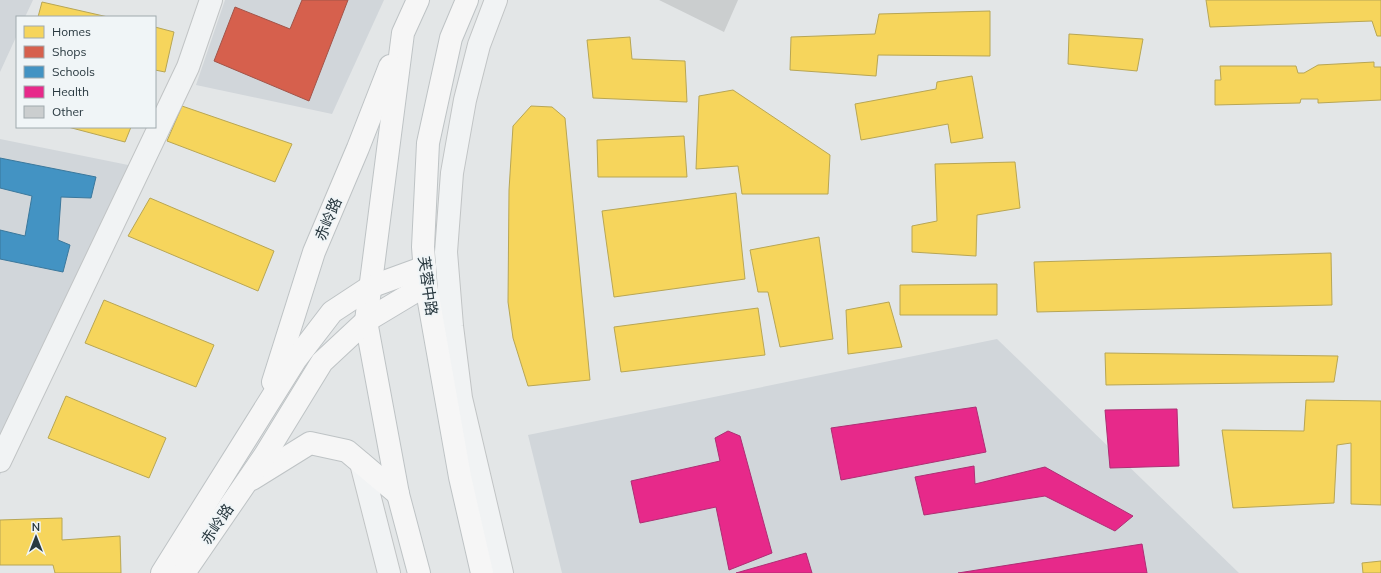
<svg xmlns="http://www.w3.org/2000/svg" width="1381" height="573" font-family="Mulish,'Noto Sans SC',sans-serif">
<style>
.built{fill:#d1d6da}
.homes{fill:#f6d55c;stroke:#b8a654}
.shops{fill:#d6604d;stroke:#a25449}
.schools{fill:#4393c3;stroke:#3b789c}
.health{fill:#e7298a;stroke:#ae2e74}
.building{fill:#cbcecf}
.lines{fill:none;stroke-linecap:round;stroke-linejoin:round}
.minor-casing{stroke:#c1c4c5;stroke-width:24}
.major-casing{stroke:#bec3c5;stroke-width:24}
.minor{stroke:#f1f3f4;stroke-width:22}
.major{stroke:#f6f6f6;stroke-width:22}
.labels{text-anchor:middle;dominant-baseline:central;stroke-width:4;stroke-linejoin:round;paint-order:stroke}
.street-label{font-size:15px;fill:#293940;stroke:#f0f5f7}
</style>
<rect width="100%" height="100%" fill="#e3e6e7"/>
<g class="built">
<polygon points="0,0 33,0 25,17 17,17 17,35 0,72"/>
<polygon points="225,0 384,0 332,114 196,85"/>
<polygon points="0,139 143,168 0,475"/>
<polygon points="997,339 1239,573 562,573 528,435"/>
</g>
<g class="homes">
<polygon points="1206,0 1381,0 1381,36 1377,36 1372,21 1210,27"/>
<polygon points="42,2 108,17 38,17"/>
<polygon points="990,11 990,56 878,55 876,76 790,70 791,37 875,34 879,14"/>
<polygon points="155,27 174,32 165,72 155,70"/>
<polygon points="1069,34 1143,39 1137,71 1068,64"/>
<polygon points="630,37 632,59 685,61 687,102 593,98 587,40"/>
<polygon points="1374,62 1374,67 1381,67 1381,100 1318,103 1318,99 1301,99 1300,103 1215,105 1215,80 1221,80 1220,66 1296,66 1298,73 1304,73 1318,65"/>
<polygon points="972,76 983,138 951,143 948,124 861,140 855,104 936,89 937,82"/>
<polygon points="733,90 830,155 828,194 742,194 738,166 696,169 699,96"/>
<polygon points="182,106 292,144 275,182 167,141"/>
<polygon points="531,106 552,107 565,118 590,380 528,386 513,338 508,302 509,190 513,126"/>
<polygon points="68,127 131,127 125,142"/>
<polygon points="684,136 687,177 598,177 597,140"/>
<polygon points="1015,162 1020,208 977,215 976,256 912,252 912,226 937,221 935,164"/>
<polygon points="736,193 745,279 614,297 602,211"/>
<polygon points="150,198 274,251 258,291 128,236"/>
<polygon points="819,237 833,339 780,347 768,292 758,292 750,250"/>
<polygon points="1331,253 1332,305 1037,312 1034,262"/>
<polygon points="997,284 997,315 900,315 900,285"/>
<polygon points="104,300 214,345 196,387 85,343"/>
<polygon points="889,302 902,347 848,354 846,310"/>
<polygon points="758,308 765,355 621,372 614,327"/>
<polygon points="1105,353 1338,356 1334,382 1106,385"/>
<polygon points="66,396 166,438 149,478 48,438"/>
<polygon points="1306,400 1381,401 1381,505 1351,504 1351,443 1337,445 1334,503 1233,508 1222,430 1304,431"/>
<polygon points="62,518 62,540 120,536 121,573 55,573 53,565 0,565 0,520"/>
<polygon points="1381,561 1381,573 1363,573 1362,563"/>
</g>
<polygon class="shops" points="302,0 348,0 309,101 214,61 235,7 290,29"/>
<polygon class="schools" points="0,158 96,177 91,198 61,197 58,240 70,245 63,272 0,259 0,230 25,236 32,196 0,188"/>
<g class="health">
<polygon points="976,407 986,452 841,480 831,428"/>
<polygon points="1177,409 1179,466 1110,468 1105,410"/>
<polygon points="728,431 740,436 772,553 729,570 716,507 640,523 631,481 720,461 715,438"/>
<polygon points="974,466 975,484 1045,467 1133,516 1115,531 1045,496 924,515 915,477"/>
<polygon points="1142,544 1147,573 958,573"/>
<polygon points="806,553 812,573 736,573"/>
</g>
<polygon class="building" points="659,0 738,0 724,32"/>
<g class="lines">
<defs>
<g id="minor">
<polyline points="496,0 479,45 465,100 452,173 446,252 452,326 461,398 502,573"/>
<polyline points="0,461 188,67 211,0"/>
<polyline points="361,463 389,573"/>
</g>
<g id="major">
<polyline points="418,0 403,33 366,321 398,494 419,573"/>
<polyline points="467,0 451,38 428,143 423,247 426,285 460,477 482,573"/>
<polyline points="273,382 314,252 358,148 390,66"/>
<polyline points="252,479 310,443 347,451 398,494"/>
<polyline points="162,573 296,359 332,312 370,287 425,267"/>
<polyline points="184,573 265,455 322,362 366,321 426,285"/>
</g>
</defs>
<use href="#minor" class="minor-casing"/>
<use href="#major" class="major-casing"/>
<use href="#minor" class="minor"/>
<use href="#major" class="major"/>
</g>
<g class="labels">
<g class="street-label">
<text transform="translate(328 219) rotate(-67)">赤岭路</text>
<text transform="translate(428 286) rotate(82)">芙蓉中路</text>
<text transform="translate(217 524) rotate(-56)">赤岭路</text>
</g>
</g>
<rect x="16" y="16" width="140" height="112" fill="#f0f5f7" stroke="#a0aaae"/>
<rect x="24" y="26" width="20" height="12" fill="#f6d55c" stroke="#a0aaae"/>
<text x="52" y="36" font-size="12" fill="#293940">Homes</text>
<rect x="24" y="46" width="20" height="12" fill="#d6604d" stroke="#a0aaae"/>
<text x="52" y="56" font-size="12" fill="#293940">Shops</text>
<rect x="24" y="66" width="20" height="12" fill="#4393c3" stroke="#a0aaae"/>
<text x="52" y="76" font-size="12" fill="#293940">Schools</text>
<rect x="24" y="86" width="20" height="12" fill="#e7298a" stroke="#a0aaae"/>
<text x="52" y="96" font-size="12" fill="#293940">Health</text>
<rect x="24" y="106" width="20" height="12" fill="#cbcecf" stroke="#a0aaae"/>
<text x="52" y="116" font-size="12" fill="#293940">Other</text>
<g transform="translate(36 537)" stroke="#f0f5f7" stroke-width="3" paint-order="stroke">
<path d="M0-3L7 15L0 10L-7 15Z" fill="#293940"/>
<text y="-6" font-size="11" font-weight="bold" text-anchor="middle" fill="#293940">N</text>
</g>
</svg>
